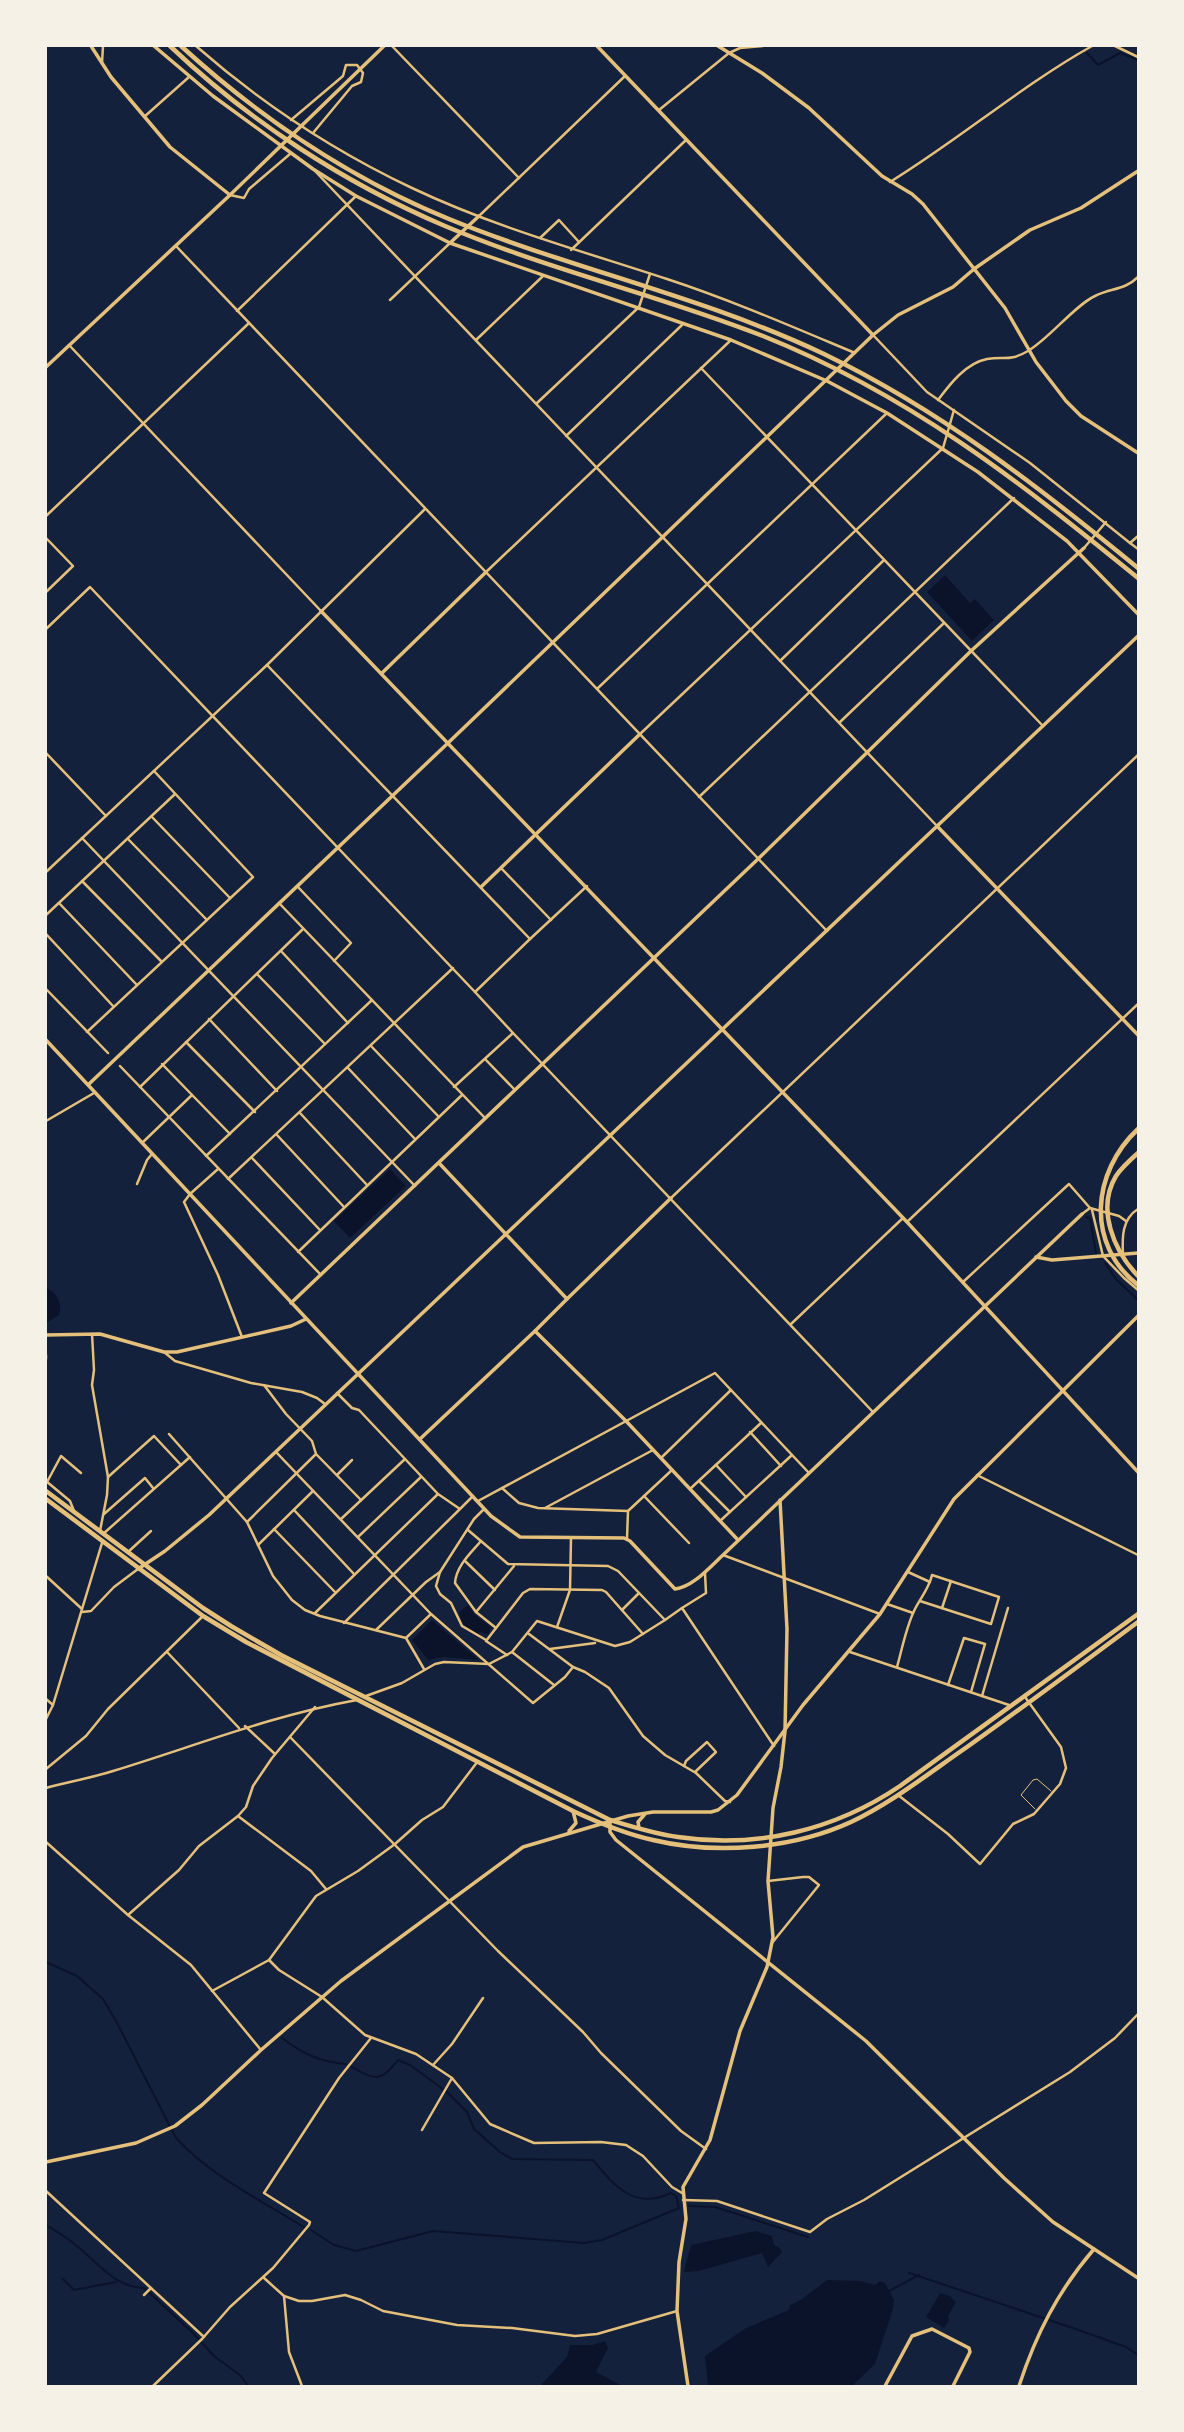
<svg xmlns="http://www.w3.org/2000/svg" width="1184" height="2432" font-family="Cabin,sans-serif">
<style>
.water{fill:#0b132b}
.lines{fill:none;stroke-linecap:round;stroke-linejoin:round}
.stream{stroke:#0b132b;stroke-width:2}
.service{stroke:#e5c07b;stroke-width:1}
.minor{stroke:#e5c07b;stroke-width:2.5}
.tertiary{stroke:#e5c07b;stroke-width:3.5}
.primary{stroke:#e5c07b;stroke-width:3.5}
.trunk{stroke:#e5c07b;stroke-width:4.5}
.motorway{stroke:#e5c07b;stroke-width:4.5}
</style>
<rect width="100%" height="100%" fill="#14213d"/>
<g class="water">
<polygon points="945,575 970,603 975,599 994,620 972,641 927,592"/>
<polygon points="390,1169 406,1186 350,1238 334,1221"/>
<path d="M46 1288C57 1292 63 1305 59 1315L46 1323Z"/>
<polygon points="468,1605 475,1615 491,1627 488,1635 480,1632 478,1634 463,1624 459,1612"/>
<polygon points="432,1620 479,1660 444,1657 428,1660 412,1640"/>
<polygon points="756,2231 772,2236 774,2245 780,2248 782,2252 768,2267 762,2253 699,2271 684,2272 691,2245"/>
<polygon points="827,2280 860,2281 875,2285 880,2281 885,2283 894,2300 893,2309 875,2364 852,2386 708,2386 705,2356 746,2328 789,2310 790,2305 802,2299"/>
<polygon points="940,2293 950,2296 956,2302 948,2316 949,2321 944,2328 926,2317"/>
<polygon points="605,2341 608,2348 596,2372 622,2386 540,2386 567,2357 570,2345 592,2345"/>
</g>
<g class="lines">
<g class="stream">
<polyline points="1087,53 1098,65 1120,53 1138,60"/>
<polyline points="1086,1217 1090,1218 1096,1253"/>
<polyline points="1105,1263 1116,1279 1138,1300"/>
<path d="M46 1962 77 1976 103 1999 116 2021 176 2138C212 2177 261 2200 305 2228"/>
<path d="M282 2038C303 2054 320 2062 346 2064"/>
<path d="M350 2066C375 2080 380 2083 398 2060L410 2065 447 2092 467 2112 474 2129 500 2152 512 2159 593 2160C615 2187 635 2210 671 2193L676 2196 679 2208"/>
<polyline points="689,2206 715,2207 808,2237"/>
<path d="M46 2225C57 2232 68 2238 78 2247 99 2264 115 2287 144 2288L193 2333 214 2356 241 2376 248 2386"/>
<polyline points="311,2230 334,2245 356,2251 433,2231 584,2243 602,2240 679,2208"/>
<polyline points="909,2273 1076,2329 1126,2347 1138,2355"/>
<polyline points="63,2279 74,2290 116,2282"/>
<polyline points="889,2291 919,2275"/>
</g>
<polyline class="service" points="1035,1809 1021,1795 1033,1780 1037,1779 1051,1791"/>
<g class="minor">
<path d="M196 46C261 103 334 151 412 188 494 227 582 251 667 279 731 300 793 327 855 353"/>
<polyline points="392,46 519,178"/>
<polyline points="1115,46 1138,57"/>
<polyline points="102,63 103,46"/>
<polyline points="659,110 729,53 740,48 763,46"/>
<polyline points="144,117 189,77"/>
<polyline points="291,120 343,76 346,65 357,65 363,73 361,82 352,86 313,133"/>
<polyline points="315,171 937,826"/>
<path d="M890 182C960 139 1021 86 1092 46"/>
<polyline points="230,195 244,198 249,189 290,154"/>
<polyline points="479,216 625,76"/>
<polyline points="540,238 559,220 579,242"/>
<polyline points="176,246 827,931"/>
<polyline points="571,250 685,141"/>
<polyline points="390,300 450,243"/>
<polyline points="237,311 355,197"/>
<polyline points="873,335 927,392 1030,463 1130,543 1138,536"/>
<polyline points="476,340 543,276"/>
<polyline points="69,345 321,611"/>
<polyline points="701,368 1043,726"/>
<path d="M938 400C950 384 966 363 987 359 1005 356 1009 362 1028 351 1050 338 1074 306 1095 296 1111 288 1125 290 1138 277"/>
<polyline points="537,403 639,307 650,274"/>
<polyline points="566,436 682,325"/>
<polyline points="46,516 248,324"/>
<polyline points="46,538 73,566 46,592"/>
<polyline points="1130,543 1138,549"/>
<polyline points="1084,548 1106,522"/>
<polyline points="485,573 731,340"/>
<polyline points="46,629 90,587 475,992"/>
<polyline points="780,661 883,561"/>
<polyline points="267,665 530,939 475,992 513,1033 454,1087"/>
<polyline points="598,688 887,413"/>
<polyline points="840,722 944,623"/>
<polyline points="640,734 943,448 954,410"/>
<polyline points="46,753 106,816"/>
<polyline points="699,797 1014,498"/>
<polyline points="152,817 230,898"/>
<polyline points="82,838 415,1186"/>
<polyline points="128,839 206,919"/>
<polyline points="501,868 551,920"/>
<polyline points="46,872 267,665 425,509"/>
<polyline points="82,881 161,961"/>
<polyline points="298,887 351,943 334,961"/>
<polyline points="59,903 136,984"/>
<polyline points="279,903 485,1118"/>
<polyline points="46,915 175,794"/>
<polyline points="46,934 113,1006"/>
<polyline points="530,939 587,886"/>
<polyline points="281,951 348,1023"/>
<polyline points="257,974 325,1044"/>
<polyline points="46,989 108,1053"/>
<polyline points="209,1019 277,1091"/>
<polyline points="87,1032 253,877 154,771"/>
<polyline points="513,1033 873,1412"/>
<polyline points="186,1042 255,1112"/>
<polyline points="371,1046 439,1117"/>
<polyline points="485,1059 514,1089"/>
<polyline points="162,1064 230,1134"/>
<polyline points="120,1066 321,1275"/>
<polyline points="348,1068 415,1139"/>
<polyline points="140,1087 303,929"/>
<polyline points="300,1113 367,1185"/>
<polyline points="46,1121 94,1093"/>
<polyline points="277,1135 344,1207"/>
<polyline points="142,1143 192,1095"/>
<polyline points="206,1156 372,1000"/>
<polyline points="252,1158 319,1229"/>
<polyline points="218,1169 190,1194 184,1202 218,1275 242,1337"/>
<polyline points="228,1179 453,968"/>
<polyline points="137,1184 147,1160 152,1154"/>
<polyline points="671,1198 1138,755"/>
<polyline points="1092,1210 1103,1256 1124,1278 1138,1290"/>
<polyline points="1082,1214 1090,1208 1119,1216 1126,1221"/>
<polyline points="907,1222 1138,1004"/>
<polyline points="298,1252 462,1095"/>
<path d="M1123 1255C1122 1237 1122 1219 1138 1209"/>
<polyline points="963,1282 1069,1184 1090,1208"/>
<polyline points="791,1324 903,1218"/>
<polyline points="92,1334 94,1370 92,1385 108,1477 107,1495 100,1531"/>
<polyline points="164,1352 175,1361 251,1383 302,1392 317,1398 325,1404"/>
<polyline points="46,1355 46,1359"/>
<polyline points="337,1393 352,1408 359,1410 438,1494 460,1509 473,1496"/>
<polyline points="750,1432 781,1466"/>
<polyline points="169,1434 247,1522 273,1576 292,1600 305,1610 320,1616 406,1638 424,1669"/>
<polyline points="276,1452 431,1614 533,1703 565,1677 573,1667"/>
<polyline points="316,1454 361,1500"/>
<polyline points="661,1458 731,1390"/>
<polyline points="716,1465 746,1497"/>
<polyline points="337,1475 352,1460"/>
<polyline points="977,1475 1138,1555"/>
<polyline points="108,1477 154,1436 181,1465"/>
<polyline points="46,1481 70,1501 74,1511"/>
<polyline points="699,1481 730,1512"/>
<polyline points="47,1482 61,1456 81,1473"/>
<polyline points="502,1488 519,1503 538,1508 628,1511"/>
<polyline points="690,1489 761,1423"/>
<polyline points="644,1496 689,1543"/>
<polyline points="478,1501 715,1373 809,1473"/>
<polyline points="545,1508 653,1450"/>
<polyline points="294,1510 354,1574"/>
<polyline points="104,1514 145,1478 153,1488"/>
<polyline points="341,1519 405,1459"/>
<polyline points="720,1521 792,1455"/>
<polyline points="247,1522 316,1454 312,1441 286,1414 264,1385"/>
<polyline points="274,1529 335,1592"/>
<polyline points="468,1530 508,1564 608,1566 618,1571 665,1620 682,1608 774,1746"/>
<polyline points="103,1534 190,1457"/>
<polyline points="358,1537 421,1477"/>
<polyline points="627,1539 628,1511 672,1470"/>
<path d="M481 1541C471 1553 456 1566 455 1583L476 1612 496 1628"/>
<polyline points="258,1545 313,1491"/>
<polyline points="128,1552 151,1531"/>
<polyline points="723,1555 880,1614"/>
<polyline points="465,1561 495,1590"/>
<polyline points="440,1572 436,1586 440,1594 451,1603 462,1626 486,1640"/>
<polyline points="908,1572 930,1582"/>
<polyline points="46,1576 82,1609"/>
<polyline points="887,1604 913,1613"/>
<polyline points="682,1608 706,1593 705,1573"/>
<polyline points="942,1608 951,1581"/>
<polyline points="622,1610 639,1593"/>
<polyline points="82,1612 91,1611 114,1587 138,1569"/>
<polyline points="476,1612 514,1566"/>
<polyline points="315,1613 438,1494"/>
<polyline points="344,1623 459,1510"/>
<polyline points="557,1627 570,1590 571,1538"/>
<polyline points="376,1630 426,1582 440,1572 474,1519 484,1509"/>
<polyline points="529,1634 573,1667 585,1672 609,1688 643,1736 665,1755 696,1773 725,1801 730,1802"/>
<polyline points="406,1638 431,1614"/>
<polyline points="550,1649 595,1643"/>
<polyline points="167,1652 239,1728"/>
<polyline points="512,1652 554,1685"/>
<polyline points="850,1652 1009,1705"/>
<polyline points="507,1655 486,1641 523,1593 530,1589 602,1590 606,1592 643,1634"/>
<path d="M897 1667C902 1649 906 1628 914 1611 920 1598 929 1589 932 1575L999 1597 991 1624 920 1601"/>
<polyline points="948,1685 964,1638 985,1644 971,1692"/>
<polyline points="366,1696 402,1683 435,1664 444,1662 489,1664 512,1652 537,1621 615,1646 630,1642 665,1620"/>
<polyline points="982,1696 1008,1608"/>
<polyline points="46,1699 53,1705"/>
<polyline points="46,1719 53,1705 102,1543"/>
<polyline points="245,1726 275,1754"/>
<polyline points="290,1737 498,1951 583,2032 601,2053 681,2131 706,2149"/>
<polyline points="684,1766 686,1761 707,1742 716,1752 695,1772"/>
<polyline points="46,1769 86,1736 108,1709 203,1616"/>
<path d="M46 1788C68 1782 91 1778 113 1771 195 1746 273 1715 357 1700"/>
<polyline points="898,1795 948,1834 980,1864 1013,1824 1034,1814 1060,1784 1066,1768 1061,1747 1025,1697"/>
<polyline points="238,1816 311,1871 326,1889"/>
<polyline points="46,1842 128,1915 191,1965 261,2050"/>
<polyline points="768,1881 803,1877 809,1877 819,1885 772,1943"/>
<polyline points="128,1915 179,1870 199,1846 238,1816 246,1807 253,1786 272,1758 315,1707"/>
<polyline points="269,1960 279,1970 322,1997 365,2035 416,2054 452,2078 490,2124 534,2143 601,2142 626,2145 643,2156 672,2187 682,2193"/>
<polyline points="212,1991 269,1960 316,1896 358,1871 395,1844 422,1820 443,1807 478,1761"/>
<polyline points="433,2065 452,2044 483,1998"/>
<polyline points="422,2130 452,2078"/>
<polyline points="46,2191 204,2337"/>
<polyline points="683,2200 717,2201 810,2232 827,2219 864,2200 1070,2072 1115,2038 1138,2014"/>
<polyline points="264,2278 284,2296 299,2301 312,2301 345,2295 361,2300 383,2311 457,2325 512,2328 575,2336 597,2334 677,2311"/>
<polyline points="144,2295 151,2288"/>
<polyline points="284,2296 289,2352 302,2386"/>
<polyline points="153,2386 202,2339 230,2307 273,2268 309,2225 310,2222 264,2193 339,2078 371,2038"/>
</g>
<g class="tertiary">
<polyline points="91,46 111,77 170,147 230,195"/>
<polyline points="154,46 213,96 313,169 356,196 450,243 731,340 827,381 887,413 978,472 1067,541 1138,614"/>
<polyline points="597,46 873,335"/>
<polyline points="718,46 762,73 809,108 882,176 912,194 923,204 1005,308 1036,362 1066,401 1081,416 1138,453"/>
<polyline points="450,243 479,216"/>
<polyline points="46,367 230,195 384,46"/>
<polyline points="321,611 907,1222 1138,1472"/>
<polyline points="382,673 485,573"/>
<polyline points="937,826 1138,1035"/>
<polyline points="481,887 640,734"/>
<path d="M46 1040 491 1516 520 1537 624 1538 630 1541 675 1589C693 1587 710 1567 723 1555L1082 1214"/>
<polyline points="89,1084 448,743 873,335 898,315 953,287 974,269 1030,230 1081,208 1138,171"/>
<polyline points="439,1163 567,1299 535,1331 626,1421 738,1540"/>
<polyline points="1036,1257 1052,1260 1138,1253"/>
<polyline points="567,1299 671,1198"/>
<polyline points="291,1303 758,859 971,651 1084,548"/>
<polyline points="46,1335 100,1334 164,1352 177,1352 291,1326 306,1319"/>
<polyline points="420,1439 535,1331"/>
<polyline points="138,1569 165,1551 209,1515 1138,636"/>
<polyline points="639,1828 638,1822 645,1814"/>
<polyline points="569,1831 576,1823 573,1811"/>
<polyline points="46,2162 136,2143 175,2126 202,2105 261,2050 341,1981 523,1847 628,1816 653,1812 711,1812 718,1810 737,1795 803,1705 880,1614 954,1499 1138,1316"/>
<polyline points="688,2386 677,2311 679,2262 686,2219 683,2187 710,2140 740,2031 767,1967 773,1937 768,1881 773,1808 781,1767 785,1731 787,1629 780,1500"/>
<polyline points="885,2386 912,2336 932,2329 969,2348 970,2352 953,2386"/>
<path d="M1019 2386C1036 2334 1058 2291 1094 2249"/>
</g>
<polyline class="primary" points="610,1820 610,1832 616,1840 866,2041 1004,2178 1053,2222 1138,2278"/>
<g class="trunk">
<path d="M46 1491 203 1608 231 1626 281 1655 610 1820C633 1827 655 1834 678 1837 757 1849 835 1830 900 1786L1138 1614"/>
<path d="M46 1499 203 1616 246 1642 573 1811C599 1823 625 1834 653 1840 716 1855 792 1849 851 1822 893 1802 929 1773 967 1747 1025 1706 1081 1664 1138 1622"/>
</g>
<g class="motorway">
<path d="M170 46C249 121 344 183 445 226 549 270 659 295 763 336 908 394 1019 481 1138 578"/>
<path d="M181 46C259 117 351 179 449 219 572 269 704 297 824 354 940 410 1039 487 1138 568"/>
<path d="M1138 1129C1092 1172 1085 1244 1138 1285"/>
<path d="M1138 1153C1130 1160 1122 1167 1116 1176 1096 1209 1114 1251 1138 1276"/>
</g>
</g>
<rect width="1184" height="2432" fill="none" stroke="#f6f1e7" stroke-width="94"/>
</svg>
